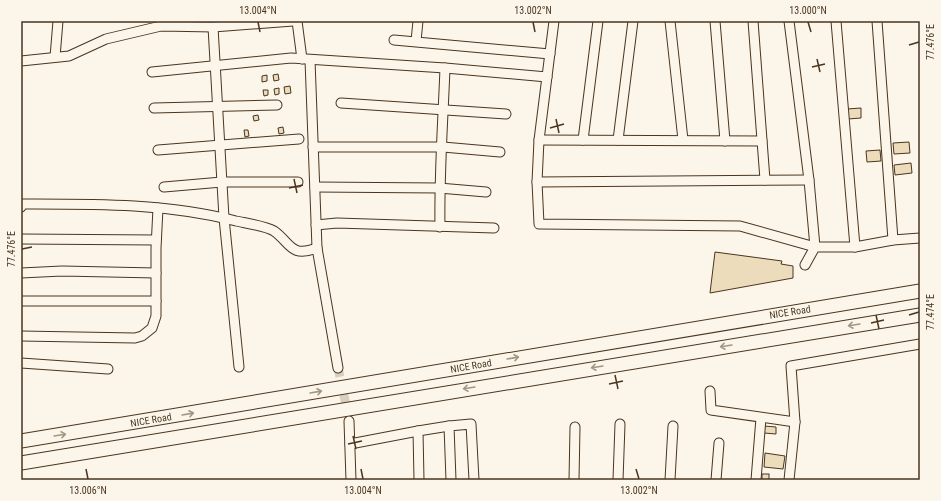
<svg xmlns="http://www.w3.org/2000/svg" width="941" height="501" font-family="'Roboto Condensed',sans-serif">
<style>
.building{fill:#ecdcbc;stroke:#4a3520}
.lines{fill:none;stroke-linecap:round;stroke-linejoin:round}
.minor-tunnel{stroke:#d8cfc1;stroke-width:9;stroke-dasharray:9 4.5;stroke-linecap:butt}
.minor-casing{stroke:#4a3520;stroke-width:11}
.highway-casing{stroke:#4a3520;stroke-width:15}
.minor{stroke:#fbf6e9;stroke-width:9}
.highway{stroke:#fbf6e9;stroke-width:13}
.oneway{stroke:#a29684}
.ticks{fill:none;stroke:#4a3520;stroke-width:1.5}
.labels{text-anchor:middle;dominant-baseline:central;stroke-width:3;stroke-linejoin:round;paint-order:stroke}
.street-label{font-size:10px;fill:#4a3520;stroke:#fbf6e9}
.neatline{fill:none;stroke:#4a3520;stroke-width:1.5}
.ticks-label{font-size:10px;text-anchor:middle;fill:#4a3520}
</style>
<rect width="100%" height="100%" fill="#fbf6e9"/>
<g class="building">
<polygon points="278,74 279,80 274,81 273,75"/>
<polygon points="267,75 267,81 262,82 262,76"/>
<polygon points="290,86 291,93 285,94 284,87"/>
<polygon points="279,88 279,94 275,95 274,89"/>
<polygon points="263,90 268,90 268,95 264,96"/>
<polygon points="861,108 861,118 848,119 847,109"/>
<polygon points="258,115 259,120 254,121 253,116"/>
<polygon points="283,127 284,133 279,134 278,128"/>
<polygon points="244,130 248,130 249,136 245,137"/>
<polygon points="909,142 910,153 894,154 893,143"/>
<polygon points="880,150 881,161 867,162 866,151"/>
<polygon points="911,163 912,173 895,175 894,165"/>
<polygon points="715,252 782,261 781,264 793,266 793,278 710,293"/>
<polygon points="764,426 776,427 776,434 764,433"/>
<polygon points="765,453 785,456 783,469 764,467"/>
<rect x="762" y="474" width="7" height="6"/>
</g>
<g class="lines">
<polyline class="minor-tunnel" points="338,368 348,414"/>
<defs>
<g id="minor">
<polyline points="297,21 302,59"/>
<polyline points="554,21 539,140 537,182 539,224 740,226 815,247 809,180 789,21"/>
<polyline points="670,21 683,140"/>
<polyline points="715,21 725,141"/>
<polyline points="753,21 765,180"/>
<polyline points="836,21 855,247"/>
<polyline points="877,21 893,240"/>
<polyline points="213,27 224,218 239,367"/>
<polyline points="394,40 550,54"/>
<polyline points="416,41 418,21"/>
<polyline points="55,57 58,21"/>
<polyline points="310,60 317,248 338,368"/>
<polyline points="21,61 69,56 106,39 161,26 213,27 293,21"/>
<polyline points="152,72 291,58 445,68 547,77"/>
<polyline points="341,103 506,114"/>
<polyline points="154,108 277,105"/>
<polyline points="539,140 762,141"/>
<polyline points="583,140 598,21"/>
<polyline points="618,140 633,21"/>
<polyline points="313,147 443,147 500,152"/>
<polyline points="158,150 299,139"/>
<polyline points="537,182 809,180"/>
<polyline points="164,187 222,182 298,182"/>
<polyline points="315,187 439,188 486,192"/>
<path d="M21 207V204C93 204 165 203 236 221 245 223 266 226 274 231 291 243 290 258 317 248"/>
<polyline points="316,225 337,223 494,228"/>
<path d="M440 227C439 174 443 121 445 68"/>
<polyline points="21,239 156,240"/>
<polyline points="805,265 815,247 855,247 893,240 920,238"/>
<polyline points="21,273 62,271 156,273"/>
<polyline points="21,301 156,301"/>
<polyline points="21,336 135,338 142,336 152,328 156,316 156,248 158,208"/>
<polyline points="21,363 108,369"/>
<polyline points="710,391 711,410 795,422"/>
<polyline points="349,421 351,480"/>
<polyline points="350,444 418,431"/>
<polyline points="419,480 418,431 449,426"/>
<polyline points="451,480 449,426 471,424 474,480"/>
<polyline points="574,480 575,427"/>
<polyline points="618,480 620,424"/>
<polyline points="670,480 673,426"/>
<polyline points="716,480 719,443"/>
<polyline points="756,480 761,418"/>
<polyline points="789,480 795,422 791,366 920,344"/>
</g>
<g id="highway">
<polyline points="21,441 920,291"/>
<polyline points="21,463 920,315"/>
</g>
</defs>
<use href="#minor" class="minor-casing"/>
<use href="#highway" class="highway-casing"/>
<use href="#minor" class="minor"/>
<use href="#highway" class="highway"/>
</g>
<defs><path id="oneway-shaft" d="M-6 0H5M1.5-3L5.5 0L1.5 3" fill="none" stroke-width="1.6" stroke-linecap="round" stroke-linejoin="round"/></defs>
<g class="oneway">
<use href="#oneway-shaft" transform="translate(854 325) rotate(171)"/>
<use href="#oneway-shaft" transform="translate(726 346) rotate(171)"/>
<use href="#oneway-shaft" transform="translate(513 358) rotate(-10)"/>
<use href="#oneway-shaft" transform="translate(597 367) rotate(171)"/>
<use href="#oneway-shaft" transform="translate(469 388) rotate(171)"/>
<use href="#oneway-shaft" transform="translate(316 392) rotate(-10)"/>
<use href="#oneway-shaft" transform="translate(188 414) rotate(-10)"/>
<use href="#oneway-shaft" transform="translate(60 435) rotate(-9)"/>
</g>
<path class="ticks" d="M258 22 260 32M533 22 535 32M808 22 811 32M909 45 919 42M817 59 820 72M812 67 825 64M556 119 559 133M550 128 564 124M294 179 297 193M289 188 303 185M22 249 32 247M876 315 879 329M909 315 919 312M871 323 884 320M615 375 618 389M609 384 623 381M353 436 356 449M348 444 362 441M86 469 88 479M361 469 363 479M636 469 639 479"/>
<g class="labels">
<g class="street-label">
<text transform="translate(790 312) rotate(-9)">NICE Road</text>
<text transform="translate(471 366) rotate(-10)">NICE Road</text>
<text transform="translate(151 420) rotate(-10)">NICE Road</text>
</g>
</g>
<rect width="941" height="501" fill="none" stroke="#fbf6e9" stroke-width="44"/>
<rect x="22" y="22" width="897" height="457" class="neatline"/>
<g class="ticks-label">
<text x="258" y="14">13.004°N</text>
<text x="533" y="14">13.002°N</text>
<text x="808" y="14">13.000°N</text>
<text transform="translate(930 42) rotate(-90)" y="4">77.476°E</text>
<text transform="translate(11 249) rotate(-90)" y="4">77.476°E</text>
<text transform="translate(930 312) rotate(-90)" y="4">77.474°E</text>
<text x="88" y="494">13.006°N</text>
<text x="363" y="494">13.004°N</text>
<text x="639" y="494">13.002°N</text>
</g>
</svg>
